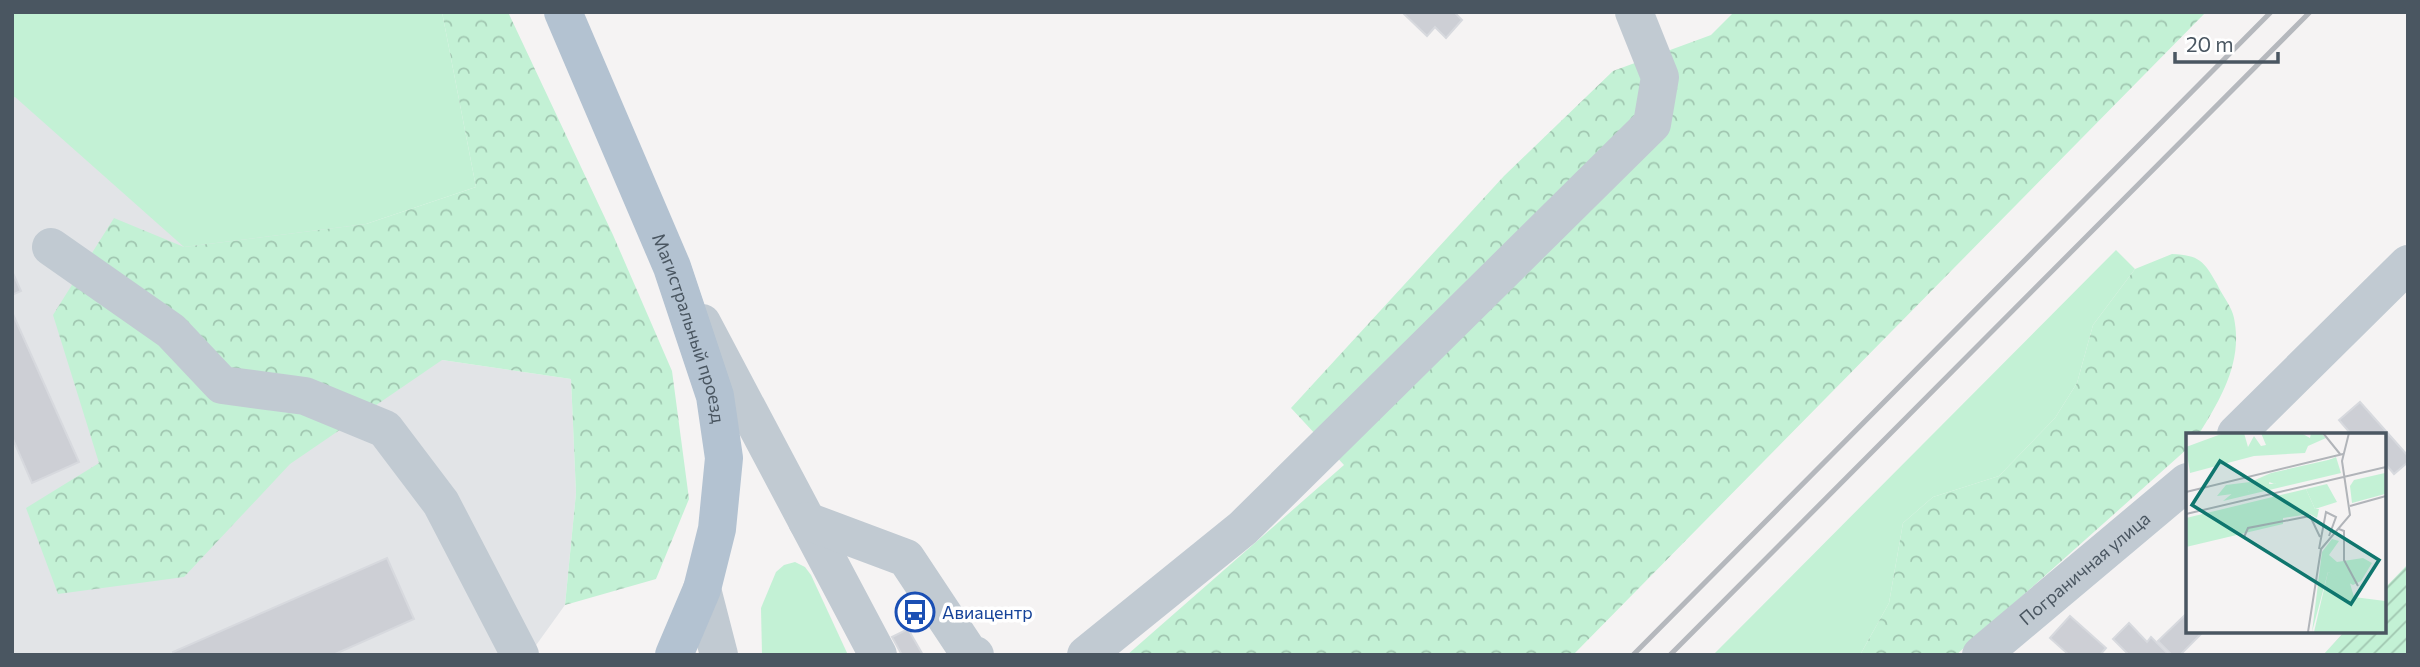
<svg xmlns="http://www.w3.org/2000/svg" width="2420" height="667" font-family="Commissioner,sans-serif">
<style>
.airport{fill:#e2e4e7}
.green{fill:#c3f1d5}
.forest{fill:url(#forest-crowns)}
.garden{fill:url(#garden-furrows)}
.building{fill:#cdcfd5;stroke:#d7d9de;stroke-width:2}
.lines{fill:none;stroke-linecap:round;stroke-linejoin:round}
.minor{stroke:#c1cad2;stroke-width:38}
.major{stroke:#b3c2d1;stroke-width:38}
.rail{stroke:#b5b8bd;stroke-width:5}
.labels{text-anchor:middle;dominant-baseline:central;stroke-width:7;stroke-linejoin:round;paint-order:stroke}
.street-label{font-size:18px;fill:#4a5661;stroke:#fff}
.transit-label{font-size:18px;fill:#164399;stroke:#fff;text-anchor:start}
.inset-road{fill:none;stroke:#b1b4b9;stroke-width:2}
.view{fill:#0f766e;fill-opacity:0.15;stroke:#0f766e;stroke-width:3.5}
.inset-edge{fill:none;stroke:#4a5661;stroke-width:3.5}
</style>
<defs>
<pattern id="forest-crowns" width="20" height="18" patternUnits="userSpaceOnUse" patternTransform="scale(1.75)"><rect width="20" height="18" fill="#c3f1d5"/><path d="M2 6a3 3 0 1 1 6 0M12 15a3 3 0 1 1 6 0" fill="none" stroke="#a0c6b0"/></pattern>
<pattern id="garden-furrows" width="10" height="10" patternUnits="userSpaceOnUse" patternTransform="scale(1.75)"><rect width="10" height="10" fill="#c3f1d5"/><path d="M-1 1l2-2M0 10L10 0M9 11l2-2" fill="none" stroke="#a0c6b0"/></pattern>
</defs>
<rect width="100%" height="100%" fill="#f5f3f3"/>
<polygon class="airport" points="12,12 442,12 366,225 442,360 571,379 576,493 565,605 529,655 12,655"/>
<g class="green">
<polygon points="12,12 442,12 476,187 366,224 184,247 15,97 12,98"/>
<polygon points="2116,250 2135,269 2093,325 2077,383 2055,418 1999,476 1933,497 1903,523 1889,603 1860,655 1713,655"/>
<polygon points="795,562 805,567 811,575 848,655 762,655 761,608 776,572 784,565"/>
</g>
<g class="forest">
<polygon points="442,12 508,12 613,235 672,371 689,499 656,579 565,605 576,493 571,379 442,360 290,464 184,577 58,594 26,508 99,463 53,315 114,218 184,247 366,224 476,187"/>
<polygon points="1734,12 2206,12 1573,655 1127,655 1344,465 1291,408 1504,176 1613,71 1711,35"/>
<path d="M2172 254C2199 255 2204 261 2217 284 2222 295 2232 307 2234 318 2243 362 2221 398 2199 434H2187V449L1956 655H1860L1889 603 1903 523 1933 497 1999 476 2055 418 2077 383 2093 325 2135 269Z"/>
</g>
<polygon class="garden" points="2408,564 2408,655 2323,655 2346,630 2383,630 2383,590"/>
<g class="building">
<polygon points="1402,12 1454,12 1462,20 1446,38 1435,27 1427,36"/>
<polygon points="12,271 21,291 12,295"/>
<polygon points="12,312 79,462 32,483 12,437"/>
<polygon points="2360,402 2408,456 2408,462 2394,474 2383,461 2383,434 2351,434 2339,420"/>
<polygon points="387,558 414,619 333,655 174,655 173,652"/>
<polygon points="2187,613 2187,630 2205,630 2180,655 2172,655 2158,641"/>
<polygon points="2070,616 2106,648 2100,655 2069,655 2050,638"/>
<polygon points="2129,623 2147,642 2151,637 2169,655 2129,655 2113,639"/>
<polygon points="908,629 923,655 902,655 892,637"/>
</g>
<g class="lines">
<g class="minor">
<polyline points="51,247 171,331 222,385 305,396 385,429 441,503 520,655"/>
<polyline points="702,323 878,655"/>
<polyline points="2236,434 2408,264"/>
<polyline points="807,521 906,558 969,653 975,655"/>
<polyline points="702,589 719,655"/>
<polyline points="1086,655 1243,528 1652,124 1660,77 1634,12"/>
<path id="s1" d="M1981 655 2187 482"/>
</g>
<path class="major" id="s2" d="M563 12 672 267 715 396 724 458 717 529 702 589 674 655"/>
<g class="rail">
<polyline points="1633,655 2271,12"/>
<polyline points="1670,655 2310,12"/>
</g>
</g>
<defs>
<symbol id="bus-ring" viewBox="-11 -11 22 22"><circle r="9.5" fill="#fff" stroke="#1a4fb4" stroke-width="1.5"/><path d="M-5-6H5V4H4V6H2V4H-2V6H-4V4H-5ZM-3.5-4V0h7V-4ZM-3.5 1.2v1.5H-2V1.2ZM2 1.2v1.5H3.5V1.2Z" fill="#1a4fb4"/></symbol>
</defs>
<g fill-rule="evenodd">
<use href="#bus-ring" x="893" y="590" width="44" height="44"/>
</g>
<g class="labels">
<g class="street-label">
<text stroke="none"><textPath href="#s2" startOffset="341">Магистральный проезд</textPath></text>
<text stroke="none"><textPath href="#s1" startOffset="135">Пограничная улица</textPath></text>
</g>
<g class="transit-label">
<text x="942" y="612">Авиацентр</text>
</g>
</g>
<g transform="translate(2186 433)">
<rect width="200" height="200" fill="#f5f3f3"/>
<path d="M150 24 155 40 37 68 48 59H62L69 47 85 40 83 51H88ZM142 139 163 147 168 164 199 168V199H128Z" fill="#c3f1d5"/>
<path d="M151 25 102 48 88 51 81 48 85 40ZM199 40V61L166 70 164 53 168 47ZM72 48 62 59 31 63 40 52ZM120 56 129 76H133L131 85 124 81 97 85V91L0 114V85ZM146 106 153 108 143 122 151 129 177 125 186 130 175 148 167 152 142 139 126 199 136 119Z" fill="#c3f1d5"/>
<path d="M38 0H58L62 14 68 3 75 13 80 12 75 0H115L124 5 125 0H135L140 5 122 13 119 20 68 23 4 40 0 14ZM141 51 151 69 129 76 120 56Z" fill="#c3f1d5"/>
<path class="inset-road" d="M137 0 154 21M0 59 157 21M164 73 200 63M0 81 200 34M153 96 158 98V127L172 153M58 104 62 95 124 83 134 104M133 116 140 79 150 84 143 103M122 199 135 116 164 82 156 28 163 0"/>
<path class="view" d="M34 28 193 127 165 171 6 72Z"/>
<rect width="200" height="200" class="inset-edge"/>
</g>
<rect width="2420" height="667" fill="none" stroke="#4a5661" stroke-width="28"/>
<path d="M2175 52v10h103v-10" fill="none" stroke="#4a5661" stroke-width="3.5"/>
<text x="2186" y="52" font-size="21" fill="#4a5661" stroke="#ffffff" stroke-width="5" paint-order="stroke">20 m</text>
</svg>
